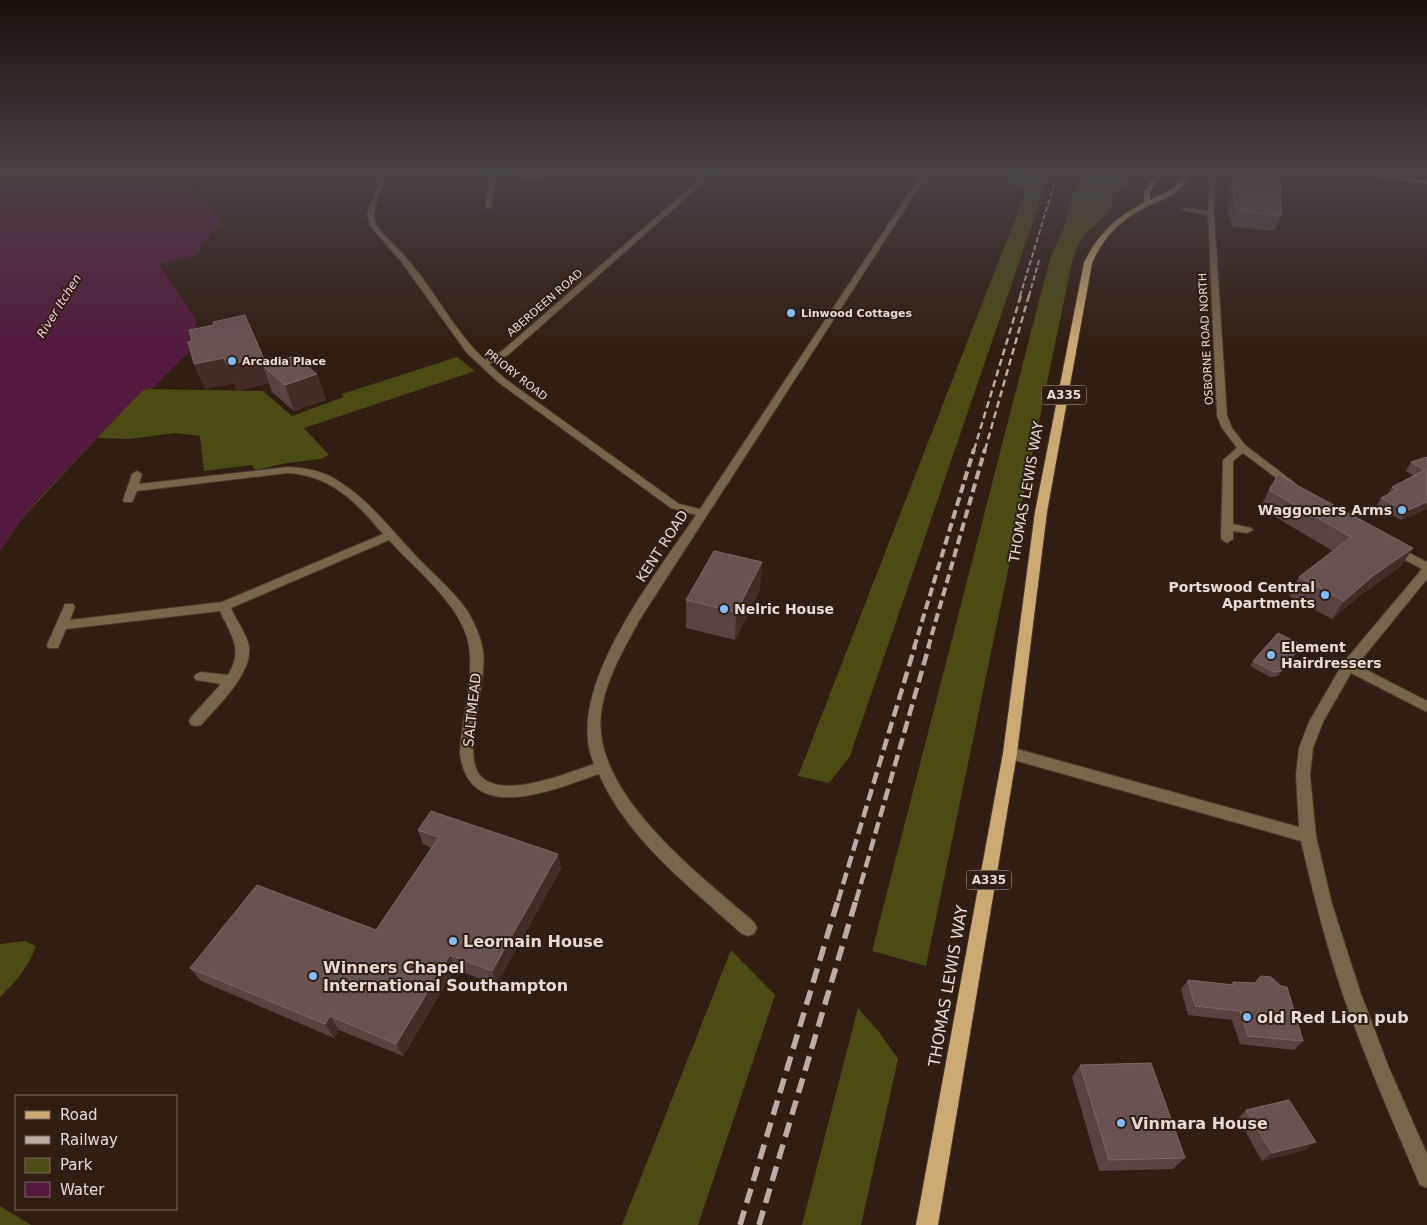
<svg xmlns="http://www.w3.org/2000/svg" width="1427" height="1225" font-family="'DejaVu Sans',sans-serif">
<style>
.green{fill:#4a4c13}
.water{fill:#551b3f}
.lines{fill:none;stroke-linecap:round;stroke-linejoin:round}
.minor-casing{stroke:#4a382f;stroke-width:2}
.major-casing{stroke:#4a382f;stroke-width:2}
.minor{fill:#76664c;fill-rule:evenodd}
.major{fill:#caa972;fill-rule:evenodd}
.rail-far4{stroke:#bbada6;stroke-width:2;stroke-dasharray:5.5 2.5;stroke-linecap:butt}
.rail-far3{stroke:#bbada6;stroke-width:2.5;stroke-dasharray:7 4;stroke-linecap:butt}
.rail-far2{stroke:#bbada6;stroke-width:4;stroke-dasharray:9 4.5;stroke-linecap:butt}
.rail-far1{stroke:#bbada6;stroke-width:4.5;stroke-dasharray:12 5.5;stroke-linecap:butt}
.rail{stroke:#bbada6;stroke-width:5.5;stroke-dasharray:15 8;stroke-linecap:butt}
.wall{fill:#594242}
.shaded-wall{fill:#422d29}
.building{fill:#685352;stroke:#7c6866}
.poi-dot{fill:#83bcfb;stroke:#301e14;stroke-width:2}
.labels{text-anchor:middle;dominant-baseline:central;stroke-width:4;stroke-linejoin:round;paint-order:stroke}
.far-street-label{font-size:11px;fill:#e7dad4;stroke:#301e14}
.far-poi-label{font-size:11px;font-weight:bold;fill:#e7dad4;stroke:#301e14;text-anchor:start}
.far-water-label{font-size:12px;font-style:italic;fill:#f7d0e5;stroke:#301e14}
.shield{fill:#301e14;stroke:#b0a29a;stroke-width:1}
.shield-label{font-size:12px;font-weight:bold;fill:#e7dad4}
.street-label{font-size:14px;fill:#e7dad4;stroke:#301e14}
.poi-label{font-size:14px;font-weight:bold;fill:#e7dad4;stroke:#301e14;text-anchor:end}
.near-poi-label{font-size:16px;font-weight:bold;fill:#e7dad4;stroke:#301e14;text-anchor:start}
.near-street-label{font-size:16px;fill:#e7dad4;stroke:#301e14}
</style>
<rect width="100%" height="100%" fill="#301e14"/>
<g class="green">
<path d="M0 175H162C168 187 181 188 193 187L220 222 195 255 158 264 196 319 154 387 150 389 263 391 292 416 344 397 342 394 457 357 475 371 304 428 329 455 320 459 287 463 255 470 251 465 204 471 200 436 175 433 129 439 97 438 21 520 0 551Z"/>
<path d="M1049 175 850 756 829 783 798 776 1026 191C1008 178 998 183 978 180L980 178Z"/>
<path d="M1078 175 1136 176C1132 186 1125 190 1115 194 1113 214 1094 223 1083 237 1077 244 1075 255 1072 262L926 966 872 951 1042 289 1051 256 1064 227Z"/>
<path d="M25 941 36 946C28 968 16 981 0 997V944Z"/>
<polygon points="731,950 775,995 698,1225 622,1225"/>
<polygon points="858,1008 879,1032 898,1059 861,1225 802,1225"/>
<polygon points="0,1206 31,1225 0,1225"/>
</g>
<path class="water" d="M0 175H162C168 187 181 188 193 187L220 222 195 255 158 264 196 319V345L154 387 142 391 38 500 21 520 0 551Z"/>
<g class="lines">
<defs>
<g id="minor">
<path d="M381 175H387C384 185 373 206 374 215 374 229 391 241 400 251 432 284 451 328 485 360L502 351 705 175H712L508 355 489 364 504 378 679 504 700 509 921 175H927L640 619C624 649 605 680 601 714 592 794 700 875 754 922L757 928 754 934 748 936 742 934C690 887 627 839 599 774 556 789 469 827 460 754 461 721 472 688 470 656 469 609 417 572 389 540L231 608C236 621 247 633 249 647 253 673 217 707 201 725L196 726 191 725 189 721 191 717 221 684 196 680 194 677 196 674 201 672 228 675C244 648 231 636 220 611L66 629 58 648H48L47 645 65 604H73L75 607 70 620 222 602 383 534C356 502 332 476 288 473L137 491 132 502H124L123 500 132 474 137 471 142 474 139 484 288 467C304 468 321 470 335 479 368 498 391 530 417 557 434 575 454 591 468 612 475 624 481 637 483 651 488 681 462 751 479 774 500 802 569 772 594 764 562 690 656 575 696 515L671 508 498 382 467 353 400 260 370 226 367 214Z"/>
<polygon points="490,175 496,175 491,207 488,209 485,207"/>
<polygon points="1215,175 1214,213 1227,416 1232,428 1245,445 1296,484 1291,487 1287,486 1243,453 1233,461 1233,524 1251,528 1253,530 1247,533 1233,531 1233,539 1227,543 1221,539 1223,460 1237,448 1222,428 1217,416 1208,215 1182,210 1185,208 1208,211 1209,176"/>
<path d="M1394 545 1427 562V579L1357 665 1427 701V712L1351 673 1323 722 1313 748 1310 775 1316 836 1332 904 1361 994 1389 1068 1427 1154V1188L1420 1185C1393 1122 1366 1060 1343 995 1326 944 1313 893 1301 841L1010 759 1005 757 1003 753 1005 749 1010 747 1299 827 1296 775 1299 748 1309 722 1343 663 1422 569 1390 552 1388 549 1390 546Z"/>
</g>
<g id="major">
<path d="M1154 175H1160L1150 193V200L1173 189 1183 175H1189C1180 196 1162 199 1144 208 1119 221 1103 238 1092 263L1047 512 1017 753 938 1225H916L1003 753 1035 512 1084 263C1097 235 1116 217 1144 203V193Z"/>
<polygon points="1361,175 1382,175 1427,180 1427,184"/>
</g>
</defs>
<use href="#minor" class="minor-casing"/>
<use href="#major" class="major-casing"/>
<use href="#minor" class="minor"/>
<use href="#major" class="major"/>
<g class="rail-far4">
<polyline points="1020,296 1057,175"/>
<polyline points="1029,296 1039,260"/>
</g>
<g class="rail-far3">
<polyline points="974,450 1021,295"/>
<polyline points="985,450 1029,295"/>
</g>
<g class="rail-far2">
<polyline points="914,648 974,449"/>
<polyline points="928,648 985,449"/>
</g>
<g class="rail-far1">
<polyline points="838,901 915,646"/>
<polyline points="856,901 929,646"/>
</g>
<g class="rail">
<polyline points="740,1225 838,900"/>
<polyline points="759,1225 856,900"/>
</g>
</g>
<g class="wall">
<polygon points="504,175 557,175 554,178 548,182 505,181"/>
<polygon points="1230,175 1271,175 1281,216 1274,231 1232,227 1227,208 1230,190 1229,178"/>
<polygon points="263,357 266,365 317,374 326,400 294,411 272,392 269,383 237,391 234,383 205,389 194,364"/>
<polygon points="1427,457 1427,509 1401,520 1376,507 1381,498 1387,495 1392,487 1414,476 1406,471 1411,462"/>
<polygon points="1269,490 1413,548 1401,566 1362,594 1332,619 1289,596 1299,577 1333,551 1260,508"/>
<polygon points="760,590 735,640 686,628 686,600"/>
<polygon points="1298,650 1278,676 1270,677 1250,666 1253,661"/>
<polygon points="418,830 558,854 561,869 496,985 455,969 403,1056 339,1030 334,1038 201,981 190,968 376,930 432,848 423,844"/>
<polygon points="1261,976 1303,1041 1294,1050 1240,1044 1232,1020 1188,1015 1181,989 1188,980 1230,985 1233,982 1254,983"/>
<polygon points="1080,1065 1185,1158 1173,1169 1099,1171 1072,1077"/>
<polygon points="1246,1110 1306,1150 1262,1161 1238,1118"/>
</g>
<g class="shaded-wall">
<polygon points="547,175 557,175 554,178 548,182"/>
<polygon points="263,357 267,370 263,366 269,383 237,391 234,383 205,389 194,364 224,358"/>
<polygon points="317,374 326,400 294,411 285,385"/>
<polygon points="1427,502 1427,509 1401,520 1406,511"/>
<polygon points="1413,548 1401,566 1362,594 1332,619 1344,601 1374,575"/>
<polygon points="762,562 760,590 735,640 736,612"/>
<polygon points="1302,645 1298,650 1278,676 1281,671"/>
<polygon points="558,854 561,869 496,985 492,971"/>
<polygon points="450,955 455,969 403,1056 396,1044"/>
<polygon points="330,1016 339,1030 334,1038 325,1024"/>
<polygon points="1316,1142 1306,1150 1262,1161 1272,1153"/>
</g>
<g class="building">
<polygon points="1236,175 1271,175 1272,181 1277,182 1277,184 1281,184 1281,216 1237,211 1233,193"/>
<polygon points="245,315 263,357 227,365 224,358 194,364 188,342 192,341 189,330 214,325 213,322"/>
<polygon points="294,356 317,374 285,385 263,366"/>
<polygon points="1427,457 1427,502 1406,511 1381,498 1397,490 1392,487 1425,470 1411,462"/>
<polygon points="1278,475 1413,548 1374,575 1344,601 1299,577 1351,537 1269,490"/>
<polygon points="714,551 762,562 736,612 686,600"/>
<polygon points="1278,633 1302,645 1281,671 1274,672 1253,661"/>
<polygon points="431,811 558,854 492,971 450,955 396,1044 330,1016 325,1024 190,968 257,885 376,930 439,837 418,830"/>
<polygon points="1261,976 1271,977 1281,986 1287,987 1303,1041 1248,1036 1240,1011 1195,1006 1188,980 1234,985 1233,982 1255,983"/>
<polygon points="1151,1063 1185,1158 1109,1160 1080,1065"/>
<polygon points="1289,1100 1316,1142 1272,1153 1246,1110"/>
</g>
<linearGradient id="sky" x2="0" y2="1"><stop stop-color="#1a100b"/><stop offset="0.5" stop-color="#484145"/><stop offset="1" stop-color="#484145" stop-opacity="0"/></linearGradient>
<rect width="1427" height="347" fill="url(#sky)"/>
<g class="poi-dot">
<circle cx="791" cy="313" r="5"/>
<circle cx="232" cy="361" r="5"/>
<circle cx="1402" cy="510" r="5"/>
<circle cx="1325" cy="595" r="5"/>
<circle cx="724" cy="609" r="5"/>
<circle cx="1271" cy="655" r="5"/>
<circle cx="453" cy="941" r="5"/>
<circle cx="313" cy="976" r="5"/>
<circle cx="1247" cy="1017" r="5"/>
<circle cx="1121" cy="1123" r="5"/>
</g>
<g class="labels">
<g class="far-street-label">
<text transform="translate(545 303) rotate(-41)">ABERDEEN ROAD</text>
<text transform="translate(1206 339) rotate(-93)">OSBORNE ROAD NORTH</text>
<text transform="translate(516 375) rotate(38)">PRIORY ROAD</text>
</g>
<g class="far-poi-label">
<text x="801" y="313">Linwood Cottages</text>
<text x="242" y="361">Arcadia Place</text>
</g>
<g class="far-water-label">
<text transform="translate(59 306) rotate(-58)">River Itchen</text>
</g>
<g class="shield">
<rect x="1041.5" y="385.5" width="45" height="19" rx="4"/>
<rect x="966.5" y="870.5" width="45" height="19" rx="4"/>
</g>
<g class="shield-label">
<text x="1064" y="395">A335</text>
<text x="989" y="880">A335</text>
</g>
<g class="street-label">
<text transform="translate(1026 492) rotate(-80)">THOMAS LEWIS WAY</text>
<text transform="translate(662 546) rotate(-57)">KENT ROAD</text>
<text transform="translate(472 710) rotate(-84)">SALTMEAD</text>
</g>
<g class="poi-label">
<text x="1392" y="510">Waggoners Arms</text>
<text x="1315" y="587">Portswood Central<tspan x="1315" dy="16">Apartments</tspan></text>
<text x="734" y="609" text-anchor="start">Nelric House</text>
<text x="1281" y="647" text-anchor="start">Element<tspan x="1281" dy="16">Hairdressers</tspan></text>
</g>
<g class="near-poi-label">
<text x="463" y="941">Leornain House</text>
<text x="323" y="967">Winners Chapel<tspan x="323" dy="18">International Southampton</tspan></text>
<text x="1257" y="1017">old Red Lion pub</text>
<text x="1131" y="1123">Vinmara House</text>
</g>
<g class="near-street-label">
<text transform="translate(948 986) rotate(-80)">THOMAS LEWIS WAY</text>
</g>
</g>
<rect x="15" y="1095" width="162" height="115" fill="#301e14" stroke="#796961"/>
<rect x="25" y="1111" width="25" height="8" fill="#caa972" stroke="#796961"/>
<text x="60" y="1120" font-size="15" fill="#e7dad4">Road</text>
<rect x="25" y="1136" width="25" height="8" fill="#bbada6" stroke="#796961"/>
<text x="60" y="1145" font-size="15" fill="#e7dad4">Railway</text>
<rect x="25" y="1158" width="25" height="15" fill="#4a4c13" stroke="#796961"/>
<text x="60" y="1170" font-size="15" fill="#e7dad4">Park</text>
<rect x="25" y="1182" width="25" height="15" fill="#551b3f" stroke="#796961"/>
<text x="60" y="1195" font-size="15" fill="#e7dad4">Water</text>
</svg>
